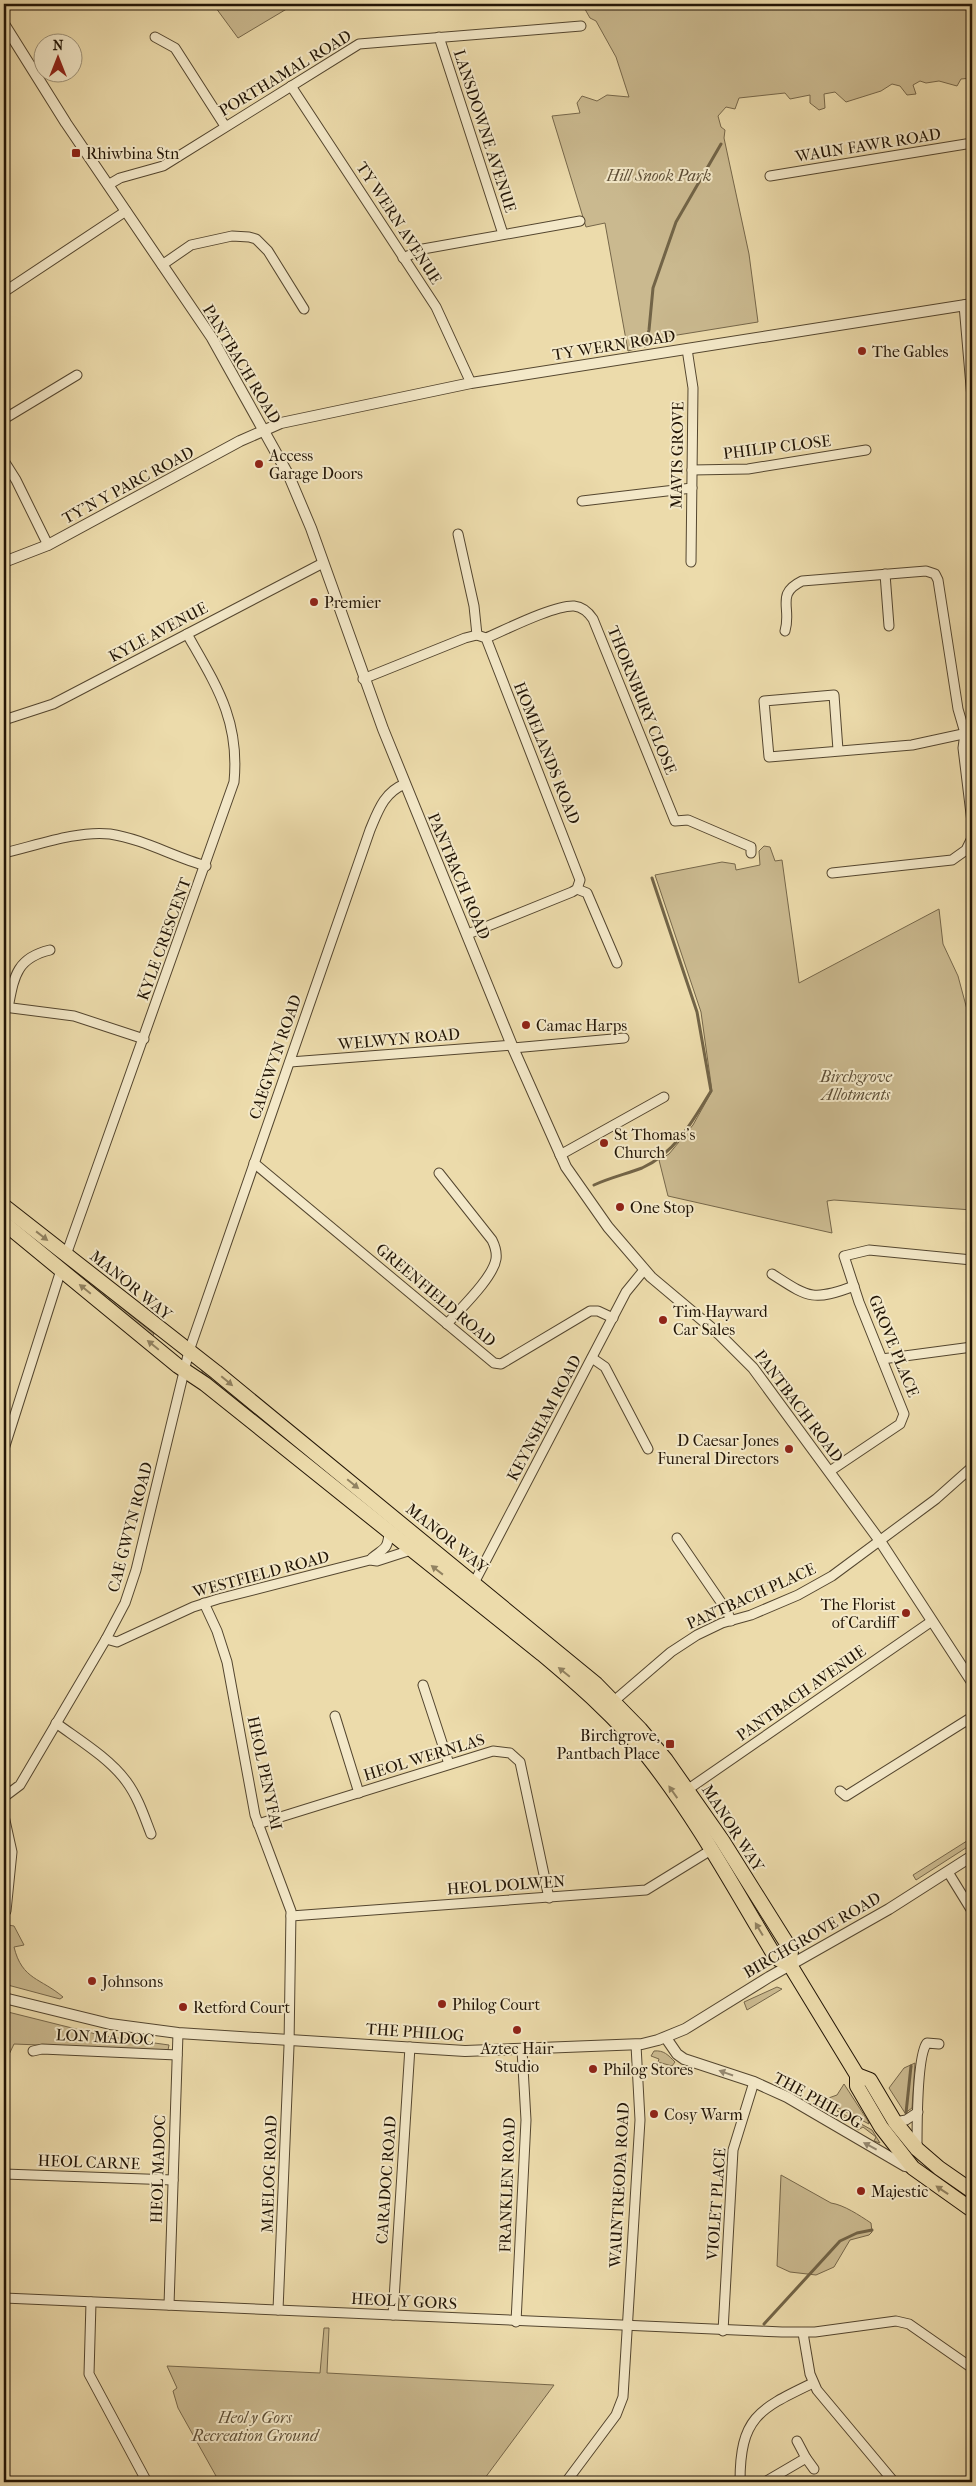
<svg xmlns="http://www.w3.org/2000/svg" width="976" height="2486" font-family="'IM FELL French Canon',serif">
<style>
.green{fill:#cab98f;stroke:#76674a}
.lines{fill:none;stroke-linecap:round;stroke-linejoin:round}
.stream{stroke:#726447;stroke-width:3}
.minor-casing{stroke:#54462f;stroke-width:11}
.tertiary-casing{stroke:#54462f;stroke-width:12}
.trunk-casing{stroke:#221506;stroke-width:16}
.minor{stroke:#f3e8c8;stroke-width:9}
.tertiary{stroke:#f3e8c8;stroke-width:10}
.trunk{stroke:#ecdbab;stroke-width:14}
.oneway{fill:#918261}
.oneway2{fill:#958971}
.poi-dot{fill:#8f2418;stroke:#f3e8c8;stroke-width:2}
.labels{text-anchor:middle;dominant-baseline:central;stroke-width:4;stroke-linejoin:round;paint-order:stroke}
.street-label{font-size:16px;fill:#221506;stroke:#f3e8c8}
.poi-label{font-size:16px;fill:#221506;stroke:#f3e8c8;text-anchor:start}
.park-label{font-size:16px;font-style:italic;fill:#5d4e36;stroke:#f3e8c8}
</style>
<rect width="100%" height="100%" fill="#ecdbab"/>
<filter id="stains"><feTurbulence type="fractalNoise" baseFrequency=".004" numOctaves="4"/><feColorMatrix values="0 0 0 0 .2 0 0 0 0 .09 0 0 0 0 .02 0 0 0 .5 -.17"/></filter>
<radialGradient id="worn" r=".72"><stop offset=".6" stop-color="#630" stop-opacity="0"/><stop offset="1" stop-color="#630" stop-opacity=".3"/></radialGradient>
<g class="green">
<polygon points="213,4 295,4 238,38"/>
<polygon points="582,4 972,4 972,78 961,79 957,86 939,81 926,83 920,81 913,85 916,94 907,95 900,86 892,84 881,91 846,102 835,92 824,94 825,108 819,110 810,103 810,95 790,99 785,93 739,98 735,109 726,107 718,116 721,127 725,130 724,138 749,254 758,322 665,337 645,346 628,351 605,223 586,227 552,116 580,113 577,103 582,96 597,101 607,95 629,97 616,57 596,21 590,18"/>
<polygon points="764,846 770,847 775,861 782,860 799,983 939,909 943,944 958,976 972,1028 972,1210 834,1200 827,1201 832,1233 668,1196 659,1160 669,1154 693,1125 712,1091 701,1012 655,875 722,862 735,864 736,870 760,865 759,851"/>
<polygon points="4,1212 134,1318 154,1334 152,1337 4,1216"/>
<polygon points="202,1369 440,1561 345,1489 202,1372"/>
<polygon points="970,1839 972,1844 916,1880 913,1875"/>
<path d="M4 1921 8 1925 14 1926 24 1945 14 1947C22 1980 41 1978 63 1997L60 1999 4 1984Z"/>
<polygon points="777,1987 782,1989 747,2010 744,2002"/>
<polygon points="4,2011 104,2036 169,2045 168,2050 14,2044 4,2065"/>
<path d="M654 2051C664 2050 668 2055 675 2062L672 2066 658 2062 659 2059 651 2056Z"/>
<polygon points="915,2063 912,2108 905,2113 889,2088 904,2068"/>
<polygon points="844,2084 868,2121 869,2124 823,2100 837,2095"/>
<polygon points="836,2110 872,2130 880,2143 874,2141 876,2137 863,2127 858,2130"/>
<path d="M781 2175 831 2203C844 2205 859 2215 871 2223L872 2232 869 2235 850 2240 834 2267 816 2275 790 2272 777 2266Z"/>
<polygon points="324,2328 329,2328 327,2373 554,2385 482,2482 219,2482 217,2479 204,2482 216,2476 178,2408 173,2391 177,2388 167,2366 320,2373"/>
</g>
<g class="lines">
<g class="stream">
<polyline points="645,346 649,330 653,288 676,222 721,144"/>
<path d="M594 1185C609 1178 626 1174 642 1168 675 1153 693 1121 711 1091L697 1012 652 878"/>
<polyline points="906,2113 911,2066"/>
<polyline points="764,2324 840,2241 857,2233 872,2230"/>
</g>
<defs>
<g id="minor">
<polyline points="155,37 175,48 225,126"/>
<polyline points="439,37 503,234"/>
<polyline points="291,86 436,307 471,383"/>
<polyline points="770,176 972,143"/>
<polyline points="108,185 120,178 163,166 359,44 581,26"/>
<polyline points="403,258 423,249 580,221"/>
<polyline points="162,265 191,245 232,236 249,237 256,239 268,251 304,309"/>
<polyline points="4,292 126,211"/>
<polyline points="964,305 972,398"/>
<polyline points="687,349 693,388 691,562"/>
<polyline points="4,419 77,375"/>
<polyline points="4,461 16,480 48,545"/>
<polyline points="692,470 748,469 866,450"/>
<polyline points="582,501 692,488"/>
<polyline points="458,534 474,606 477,635"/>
<polyline points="885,574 889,626"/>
<path d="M785 631C792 608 775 594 802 581L926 571 935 574 938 580 958 709 965 733 963 748 972 822"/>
<path d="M486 638C505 630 554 605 574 606 583 607 589 613 593 619L675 821 688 820 751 847V853"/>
<polyline points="363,679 465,638 477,635 486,638 580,880 577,889 572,892 468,934"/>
<polyline points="4,720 53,704 323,563"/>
<polyline points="838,750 834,695 764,701 769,757 912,745 972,732"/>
<path d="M4 853C35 846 78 830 110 834 143 839 174 857 206 866"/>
<polyline points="832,873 952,860 966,850 972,838"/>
<polyline points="577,889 587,893 617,963"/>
<polyline points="4,1007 74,1016 144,1039"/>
<path d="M8 1008C14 977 16 958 50 950"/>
<polyline points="513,1048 624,1038"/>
<polyline points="290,1062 512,1045"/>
<polyline points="560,1155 664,1097"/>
<polyline points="254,1163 494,1363 501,1364 590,1311 598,1311 613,1318"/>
<path d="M439 1173 492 1240C495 1246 497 1252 496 1259 493 1278 460 1309 447 1324"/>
<path d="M66 1255 234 782C240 720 216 685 187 634"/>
<path d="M772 1274C808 1297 812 1302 854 1286"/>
<polyline points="592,1358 605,1367 648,1449"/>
<polyline points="882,1359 972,1347"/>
<polyline points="4,1449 61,1270"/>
<polyline points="830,1471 900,1424 904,1414 859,1302 844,1256 869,1250 972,1260"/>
<polyline points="677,1538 727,1611 731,1621"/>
<path d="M372 1558C384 1548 388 1550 389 1532"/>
<polyline points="474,1583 626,1292 644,1270"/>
<polyline points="204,1603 217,1631 227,1662 255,1815 291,1911 289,2046 278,2310"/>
<polyline points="106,1639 117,1642 193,1607 218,1599 370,1560 377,1561 411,1550"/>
<polyline points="423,1685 449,1764"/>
<polyline points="614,1701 671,1652 697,1635 722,1623 751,1615 798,1595 832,1576 936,1499 972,1467"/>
<polyline points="335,1716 359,1793"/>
<path d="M56 1723C79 1740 109 1758 126 1781 138 1797 144 1816 151 1834"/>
<polyline points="687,1790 932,1621"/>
<polyline points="840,1791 846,1796 972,1717"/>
<path d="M4 1797 20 1785 106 1639 125 1603 136 1570 189 1351 370 830C378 811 384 792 405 784"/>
<polyline points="4,1816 12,1852 6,1911"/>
<polyline points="258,1824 493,1751 510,1753 520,1762 549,1898"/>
<polyline points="948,1872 972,1911"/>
<polyline points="291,1916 646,1890 711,1850"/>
<polyline points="33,2051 42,2049 177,2055"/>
<polyline points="895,2122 906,2120 918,2112"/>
<path d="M917 2148C917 2129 917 2055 927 2043L939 2044"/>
<polyline points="4,2174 173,2180"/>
<polyline points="4,2298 782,2332 815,2332 896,2321 909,2324 972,2368"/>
<polyline points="91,2302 89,2374 147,2482"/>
<polyline points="169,2305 178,2033"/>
<polyline points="393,2315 410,2047"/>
<polyline points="516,2322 526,2120 522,2050"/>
<polyline points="723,2331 733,2150 754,2082"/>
<polyline points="803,2333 810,2374 817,2390 894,2482"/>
<polyline points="806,2458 814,2469"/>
<polyline points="4,2480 5,2482"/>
<polyline points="566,2482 616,2415 623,2397 640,2120 636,2045"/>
<path d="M740 2482C740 2417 759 2409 813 2383"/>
<polyline points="765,2482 806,2458 797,2441"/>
<polyline points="971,2482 972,2482"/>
</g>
<g id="tertiary">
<polyline points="4,24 66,123 212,338 289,476 311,528 383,729 513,1048 566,1167 608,1227 651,1277 720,1335 753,1368 880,1541 972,1682"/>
<polyline points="4,562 48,545 240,441 281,423 471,383 972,304"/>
<polyline points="4,1998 110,2024 178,2033 465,2051 642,2044 658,2040 685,2029 769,1977 889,1909 972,1856"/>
<polyline points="666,2038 677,2054 684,2059 754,2082 787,2097 905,2166 913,2168"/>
</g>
<g id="trunk">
<polyline points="4,1206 216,1372 596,1684 640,1729 666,1760 722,1840 791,1950 790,1965"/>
<path d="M4 1223 178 1366 205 1384 542 1654C580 1686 617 1718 648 1757 697 1819 735 1890 776 1958L790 1965 857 2075V2086L881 2127 913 2168 972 2210"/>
<polyline points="857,2075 870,2080 895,2122 917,2149 939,2168 972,2191"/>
</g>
</defs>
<use href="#minor" class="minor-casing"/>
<use href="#tertiary" class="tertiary-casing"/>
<use href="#trunk" class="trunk-casing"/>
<use href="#minor" class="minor"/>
<use href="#tertiary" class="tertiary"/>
<use href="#trunk" class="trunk"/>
</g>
<defs><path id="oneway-solid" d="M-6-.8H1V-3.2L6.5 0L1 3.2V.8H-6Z" transform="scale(1.25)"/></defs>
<g class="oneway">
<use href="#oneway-solid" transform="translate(42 1236) rotate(38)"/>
<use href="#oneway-solid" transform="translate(85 1289) rotate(-141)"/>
<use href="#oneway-solid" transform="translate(153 1345) rotate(-141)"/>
<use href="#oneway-solid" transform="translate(227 1381) rotate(40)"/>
<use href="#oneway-solid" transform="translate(353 1484) rotate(39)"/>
<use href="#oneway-solid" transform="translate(437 1570) rotate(-142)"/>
<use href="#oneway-solid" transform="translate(564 1672) rotate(-141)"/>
<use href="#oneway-solid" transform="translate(673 1792) rotate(-125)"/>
<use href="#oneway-solid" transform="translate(759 1929) rotate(-121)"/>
<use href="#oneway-solid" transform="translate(942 2190) rotate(-146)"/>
</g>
<g class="oneway2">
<use href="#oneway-solid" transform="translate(726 2073) rotate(-161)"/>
<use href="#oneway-solid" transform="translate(870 2146) rotate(-152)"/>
</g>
<g class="poi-dot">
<rect x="71" y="148" width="10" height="10" rx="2.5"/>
<circle cx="862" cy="351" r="5"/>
<circle cx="259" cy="464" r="5"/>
<circle cx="314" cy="602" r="5"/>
<circle cx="526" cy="1025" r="5"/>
<circle cx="604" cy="1143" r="5"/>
<circle cx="620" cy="1207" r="5"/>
<circle cx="663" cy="1320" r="5"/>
<circle cx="789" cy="1449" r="5"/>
<circle cx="906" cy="1613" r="5"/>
<rect x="665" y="1739" width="10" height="10" rx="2.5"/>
<circle cx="92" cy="1981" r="5"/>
<circle cx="442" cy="2004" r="5"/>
<circle cx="183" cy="2007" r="5"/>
<circle cx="517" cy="2030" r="5"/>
<circle cx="593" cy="2069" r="5"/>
<circle cx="654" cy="2114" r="5"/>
<circle cx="861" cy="2191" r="5"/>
</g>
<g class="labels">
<g class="street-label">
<text transform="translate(285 73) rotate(-31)">PORTHAMAL ROAD</text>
<text transform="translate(485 131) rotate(72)">LANSDOWNE AVENUE</text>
<text transform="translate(868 145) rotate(-9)">WAUN FAWR ROAD</text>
<text transform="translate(399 223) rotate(57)">TY WERN AVENUE</text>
<text transform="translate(614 345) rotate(-9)">TY WERN ROAD</text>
<text transform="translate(242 364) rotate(59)">PANTBACH ROAD</text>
<text transform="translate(777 447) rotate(-7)">PHILIP CLOSE</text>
<text transform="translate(677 455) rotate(-89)">MAVIS GROVE</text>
<text transform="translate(128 485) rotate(-28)">TY'N Y PARC ROAD</text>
<text transform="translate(158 632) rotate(-28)">KYLE AVENUE</text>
<text transform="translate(642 700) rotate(68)">THORNBURY CLOSE</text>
<text transform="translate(547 753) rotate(68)">HOMELANDS ROAD</text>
<text transform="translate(459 876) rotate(67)">PANTBACH ROAD</text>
<text transform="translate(164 939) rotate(-70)">KYLE CRESCENT</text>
<text transform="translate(399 1039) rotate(-5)">WELWYN ROAD</text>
<text transform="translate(275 1057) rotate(-71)">CAEGWYN ROAD</text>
<text transform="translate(131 1285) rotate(39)">MANOR WAY</text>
<text transform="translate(436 1295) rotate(40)">GREENFIELD ROAD</text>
<text transform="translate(894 1346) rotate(68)">GROVE PLACE</text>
<text transform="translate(799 1406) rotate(53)">PANTBACH ROAD</text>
<text transform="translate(544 1418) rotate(-62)">KEYNSHAM ROAD</text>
<text transform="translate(130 1527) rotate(-75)">CAE GWYN ROAD</text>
<text transform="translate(447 1538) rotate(39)">MANOR WAY</text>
<text transform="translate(261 1574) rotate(-15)">WESTFIELD ROAD</text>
<text transform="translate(751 1596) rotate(-24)">PANTBACH PLACE</text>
<text transform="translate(801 1693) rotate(-35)">PANTBACH AVENUE</text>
<text transform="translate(424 1757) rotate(-17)">HEOL WERNLAS</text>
<text transform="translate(265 1773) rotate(78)">HEOL PENYFAI</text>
<text transform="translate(733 1828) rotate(57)">MANOR WAY</text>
<text transform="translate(506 1885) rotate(-4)">HEOL DOLWEN</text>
<text transform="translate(812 1935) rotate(-30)">BIRCHGROVE ROAD</text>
<text transform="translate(415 2032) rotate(4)">THE PHILOG</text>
<text transform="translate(105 2037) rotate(3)">LON MADOC</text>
<text transform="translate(818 2100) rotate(29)">THE PHILOG</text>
<text transform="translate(89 2162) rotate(2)">HEOL CARNE</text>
<text transform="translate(158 2169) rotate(-88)">HEOL MADOC</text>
<text transform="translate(269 2174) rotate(-88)">MAELOG ROAD</text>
<text transform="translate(386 2180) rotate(-86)">CARADOC ROAD</text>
<text transform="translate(507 2185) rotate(-88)">FRANKLEN ROAD</text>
<text transform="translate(619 2185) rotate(-87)">WAUNTREODA ROAD</text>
<text transform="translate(716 2204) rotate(-86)">VIOLET PLACE</text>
<text transform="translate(404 2301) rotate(3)">HEOL Y GORS</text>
</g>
<g class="poi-label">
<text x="86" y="153">Rhiwbina Stn</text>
<text x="872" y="351">The Gables</text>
<text x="269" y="455">Access<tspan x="269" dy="18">Garage Doors</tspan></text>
<text x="324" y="602">Premier</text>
<text x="536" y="1025">Camac Harps</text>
<text x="614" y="1134">St Thomas's<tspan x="614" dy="18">Church</tspan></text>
<text x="630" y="1207">One Stop</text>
<text x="673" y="1311">Tim Hayward<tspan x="673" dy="18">Car Sales</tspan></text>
<text x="779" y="1440" text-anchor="end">D Caesar Jones<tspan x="779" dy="18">Funeral Directors</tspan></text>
<text x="896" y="1604" text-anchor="end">The Florist<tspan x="896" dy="18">of Cardiff</tspan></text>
<text x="660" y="1735" text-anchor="end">Birchgrove,<tspan x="660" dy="18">Pantbach Place</tspan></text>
<text x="102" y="1981">Johnsons</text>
<text x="452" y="2004">Philog Court</text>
<text x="193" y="2007">Retford Court</text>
<text x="517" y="2048" text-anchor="middle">Aztec Hair<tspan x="517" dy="18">Studio</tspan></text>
<text x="603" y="2069">Philog Stores</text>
<text x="664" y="2114">Cosy Warm</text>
<text x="871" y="2191">Majestic</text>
</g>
<g class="park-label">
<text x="659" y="175">Hill Snook Park</text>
<text x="856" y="1076">Birchgrove<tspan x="856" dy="18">Allotments</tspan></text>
<text x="255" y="2417">Heol y Gors<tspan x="255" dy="18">Recreation Ground</tspan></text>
</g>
</g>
<rect width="976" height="2486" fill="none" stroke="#ecdbab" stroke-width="20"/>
<rect x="5" y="5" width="966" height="2476" fill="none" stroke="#221506" stroke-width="2.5"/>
<rect x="10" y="10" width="956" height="2466" fill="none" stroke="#221506"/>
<g transform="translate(58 58)"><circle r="24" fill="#f3e8c8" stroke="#9f947a"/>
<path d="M0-4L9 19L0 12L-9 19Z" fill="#8f2418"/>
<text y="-8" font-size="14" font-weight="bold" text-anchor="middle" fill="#221506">N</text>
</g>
<rect width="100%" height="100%" filter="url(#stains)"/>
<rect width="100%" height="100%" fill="url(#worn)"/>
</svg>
